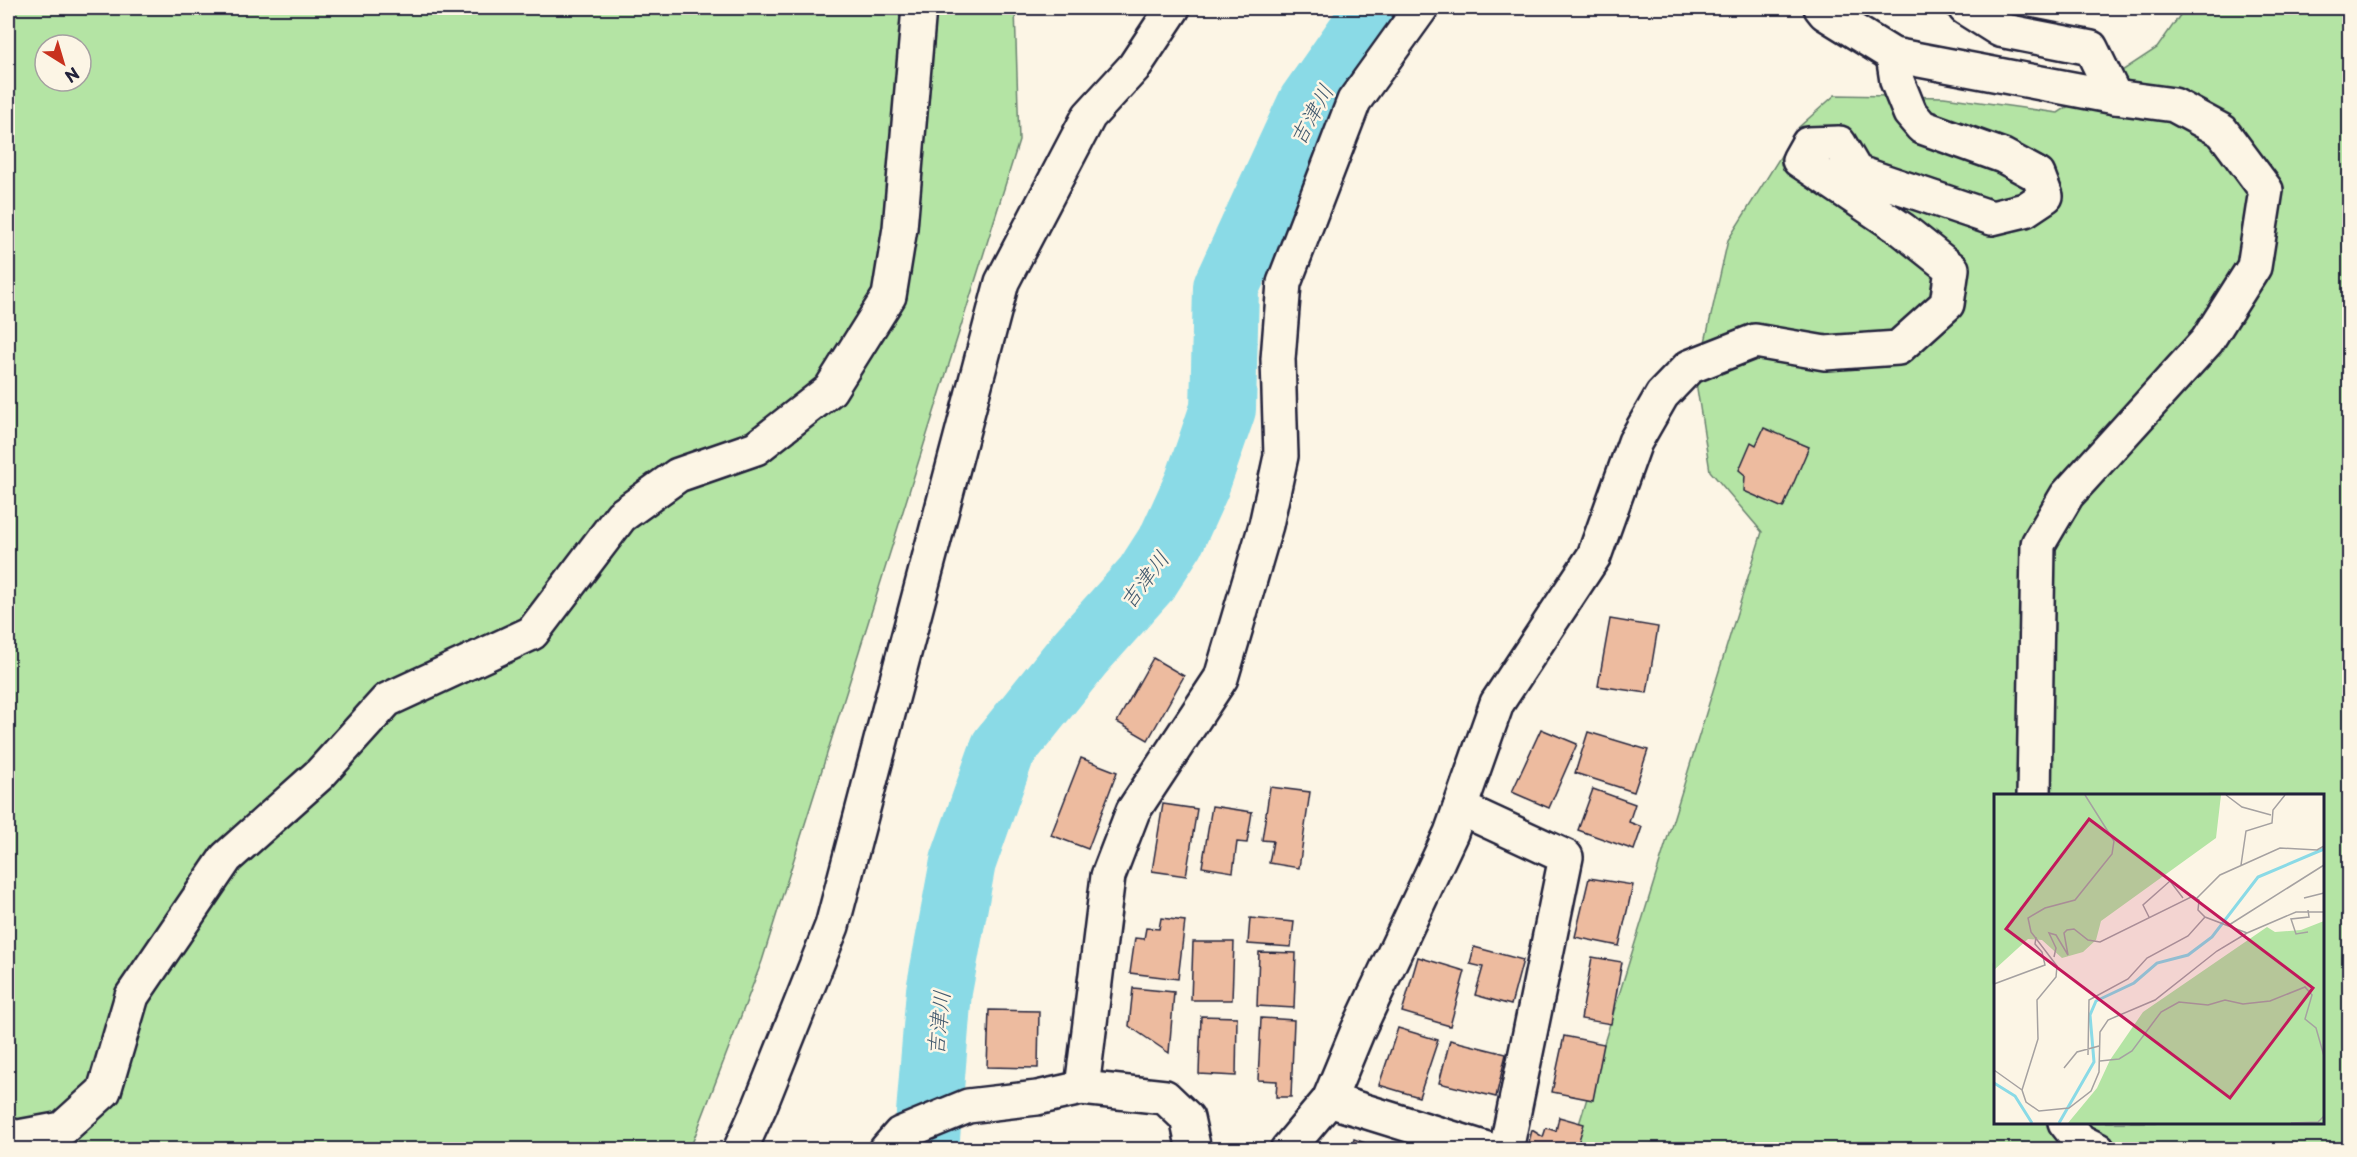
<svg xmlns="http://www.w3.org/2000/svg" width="2357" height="1157" font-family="'Playpen Sans','Klee One',sans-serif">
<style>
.green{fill:#b4e4a4;stroke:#6b8370;stroke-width:1.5;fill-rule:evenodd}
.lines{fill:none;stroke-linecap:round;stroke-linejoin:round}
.river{stroke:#8adae6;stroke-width:66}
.building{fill:#edbb9f;stroke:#22223b;stroke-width:1.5}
.minor-casing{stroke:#22223b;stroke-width:38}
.minor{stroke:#fcf5e5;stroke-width:33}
.labels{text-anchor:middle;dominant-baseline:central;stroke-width:5;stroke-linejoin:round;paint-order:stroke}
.water-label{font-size:22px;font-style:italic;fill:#41596e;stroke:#fcf5e5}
.inset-river{fill:none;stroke:#8adae6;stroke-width:3}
.inset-road{fill:none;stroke:#a5a1a1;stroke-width:1.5}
.view{fill:#c2185b;fill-opacity:0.15;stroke:#c2185b;stroke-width:3}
.inset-edge{fill:none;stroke:#22223b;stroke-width:3}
</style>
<rect width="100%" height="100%" fill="#fcf5e5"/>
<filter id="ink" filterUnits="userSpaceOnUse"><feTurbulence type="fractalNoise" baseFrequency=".0167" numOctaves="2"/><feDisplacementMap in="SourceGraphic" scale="12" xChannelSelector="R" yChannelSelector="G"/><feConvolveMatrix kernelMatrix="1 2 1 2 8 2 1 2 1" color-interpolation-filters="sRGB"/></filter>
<g filter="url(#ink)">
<g class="green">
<path d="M8 8H1015L1019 141 762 961 690 1149H8ZM45 45H81V81H45Z"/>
<path d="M2185 8H2349V1149L1571 1150 1762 532 1710 471 1696 382 1728 240 1799 127 1835 95 1944 97 2058 113 2157 48ZM1996 796H2322V1122H1996Z"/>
</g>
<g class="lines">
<polyline class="river" points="926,1150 939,991 963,862 1003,749 1080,653 1147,578 1172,539 1197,484 1223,409 1226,287 1310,105 1378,8"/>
</g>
<g class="building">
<polygon points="1764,428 1809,447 1783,508 1744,491 1745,475 1739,470 1751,442 1756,445"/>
<polygon points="1610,619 1658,627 1647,693 1598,686"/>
<polygon points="1153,658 1184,676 1148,740 1117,722"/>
<polygon points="1541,729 1577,744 1549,808 1512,792"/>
<polygon points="1588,732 1648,750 1634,792 1575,773"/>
<polygon points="1081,758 1117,772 1088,849 1051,835"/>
<polygon points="1270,787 1310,792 1299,868 1269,863 1273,841 1262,840"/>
<polygon points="1593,789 1635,804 1629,822 1642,827 1634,850 1578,830"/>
<polygon points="1163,804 1197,809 1186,876 1152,871"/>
<polygon points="1212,806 1252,812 1247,843 1237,842 1233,872 1202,867"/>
<polygon points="1589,878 1633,885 1619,946 1575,937"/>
<polygon points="1161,918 1185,921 1178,979 1130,973 1135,938 1144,939 1146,928 1159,929"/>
<polygon points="1250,918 1294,922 1291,947 1248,944"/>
<polygon points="1193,942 1234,942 1232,1000 1191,1000"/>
<polygon points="1474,947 1523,960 1511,1005 1475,995 1483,967 1470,964"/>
<polygon points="1259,952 1296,953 1294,1008 1257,1006"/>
<polygon points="1418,957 1465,971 1450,1026 1402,1012"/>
<polygon points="1592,957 1622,962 1611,1024 1581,1019"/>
<polygon points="1133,988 1174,992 1169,1053 1129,1026"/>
<polygon points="989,1010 1039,1011 1038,1068 987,1067"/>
<polygon points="1201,1016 1237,1017 1236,1076 1199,1074"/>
<polygon points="1261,1018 1294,1020 1291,1097 1276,1097 1277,1081 1258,1080"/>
<polygon points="1398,1028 1438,1040 1419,1097 1379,1085"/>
<polygon points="1564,1036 1604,1044 1593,1100 1552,1092"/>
<polygon points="1450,1040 1506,1054 1496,1097 1439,1083"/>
<polygon points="1559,1117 1584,1124 1576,1150 1527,1150 1532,1130 1543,1137 1546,1128 1556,1131"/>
<polygon points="1354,1139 1384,1150 1351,1150"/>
</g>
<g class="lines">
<defs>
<g id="minor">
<polyline points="1821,8 1825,13 1893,55 2115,97 2174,105 2222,131 2266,190 2254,267 2207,341 2067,495 2038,544 2034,796"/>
<polyline points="1965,8 2000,30 2091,48 2115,97"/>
<polyline points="1460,808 1566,857 1506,1150"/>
<polyline points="1082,1088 1108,876 1133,811 1221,678 1266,525 1281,456 1278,359 1284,283 1354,101 1421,8"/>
<polyline points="1329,1100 1490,1150"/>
<polyline points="2065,1122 2080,1141 2098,1150"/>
<polyline points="8,1134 13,1138 62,1129 104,1091 132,996 226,858 320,774 387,700 532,633 621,516 678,475 756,448 830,390 889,296 900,228 919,8"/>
<polyline points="740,1150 760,1106 832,926 1002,282 1089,116 1134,67 1173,8"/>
<polyline points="886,1150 900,1134 968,1106 1037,1098 1082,1088 1165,1097 1187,1118 1194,1150"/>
<polyline points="1287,1150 1329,1100 1358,1030 1451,833 1497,703 1594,556 1635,442 1662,395 1689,367 1755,341 1825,353 1898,348 1947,304 1952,269 1903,230 1799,160 1808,144 1839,143 1856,172 1992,218 2025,210 2046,196 2038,175 2003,156 1922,127 1910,113 1897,81 1893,55"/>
</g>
</defs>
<use href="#minor" class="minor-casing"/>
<use href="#minor" class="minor"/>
</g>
</g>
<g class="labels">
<g class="water-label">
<text transform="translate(1310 114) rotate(-61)">吉津川</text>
<text transform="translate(1143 579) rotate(-53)">吉津川</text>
<text transform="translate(937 1023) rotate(-84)">吉津川</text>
</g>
</g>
<g transform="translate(1994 794)">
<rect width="330" height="330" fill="#fcf5e5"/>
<path d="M0 1H227L222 44 107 127 102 146 89 158 68 164 48 146 34 145 0 176ZM330 127V329H74L103 294 116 266 149 218 273 133 281 138 307 136Z" fill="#b4e4a4"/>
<path class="inset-river" d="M0 289 21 302 38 329M65 329 100 268 96 221 102 207 140 189 163 169 194 161 218 143 264 83 330 55"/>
<path class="inset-road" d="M91 1 120 47 118 60 81 106 51 114 34 124 37 138 63 172 62 183 43 206 44 245 28 296 32 308 45 317 75 314 97 297 105 278 106 238 114 226 161 206 223 157 253 139 302 118H330M232 1 248 13 277 21M247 71 252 37 278 29 279 16 291 1M203 104 226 81 286 54 323 56 330 52M310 104 330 99M314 116 315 123 297 125 302 140 314 138M155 123 149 111 176 87 189 104M235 131 330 71M60 163 62 154 55 139 62 141 74 161 70 139 73 136 80 135 94 146 106 148 199 102 205 106 204 116 211 123 253 139M0 190 51 171 48 158 41 150 42 143M94 261 95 206 134 185 153 164 194 142 211 123M106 267 125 265 138 257 167 218 185 208 214 211 231 206 249 210 276 207 311 193 318 201 311 225 322 234 330 262M70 274 83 258 105 252M0 276 28 296M297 329 324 328 330 322"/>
<path class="view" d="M95 25 319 194 236 304 12 135Z"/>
<rect width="330" height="330" class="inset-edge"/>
</g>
<rect width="2357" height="1157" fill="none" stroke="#fcf5e5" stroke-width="30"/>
<rect x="15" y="15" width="2327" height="1127" fill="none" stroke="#22223b" stroke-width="2" filter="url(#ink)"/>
<g transform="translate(63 63) rotate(143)"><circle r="28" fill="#fcf5e5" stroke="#a5a1a1" stroke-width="1.5"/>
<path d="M0-4.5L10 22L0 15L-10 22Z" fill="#c8321e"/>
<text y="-9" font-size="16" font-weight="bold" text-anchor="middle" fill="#22223b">N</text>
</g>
</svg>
